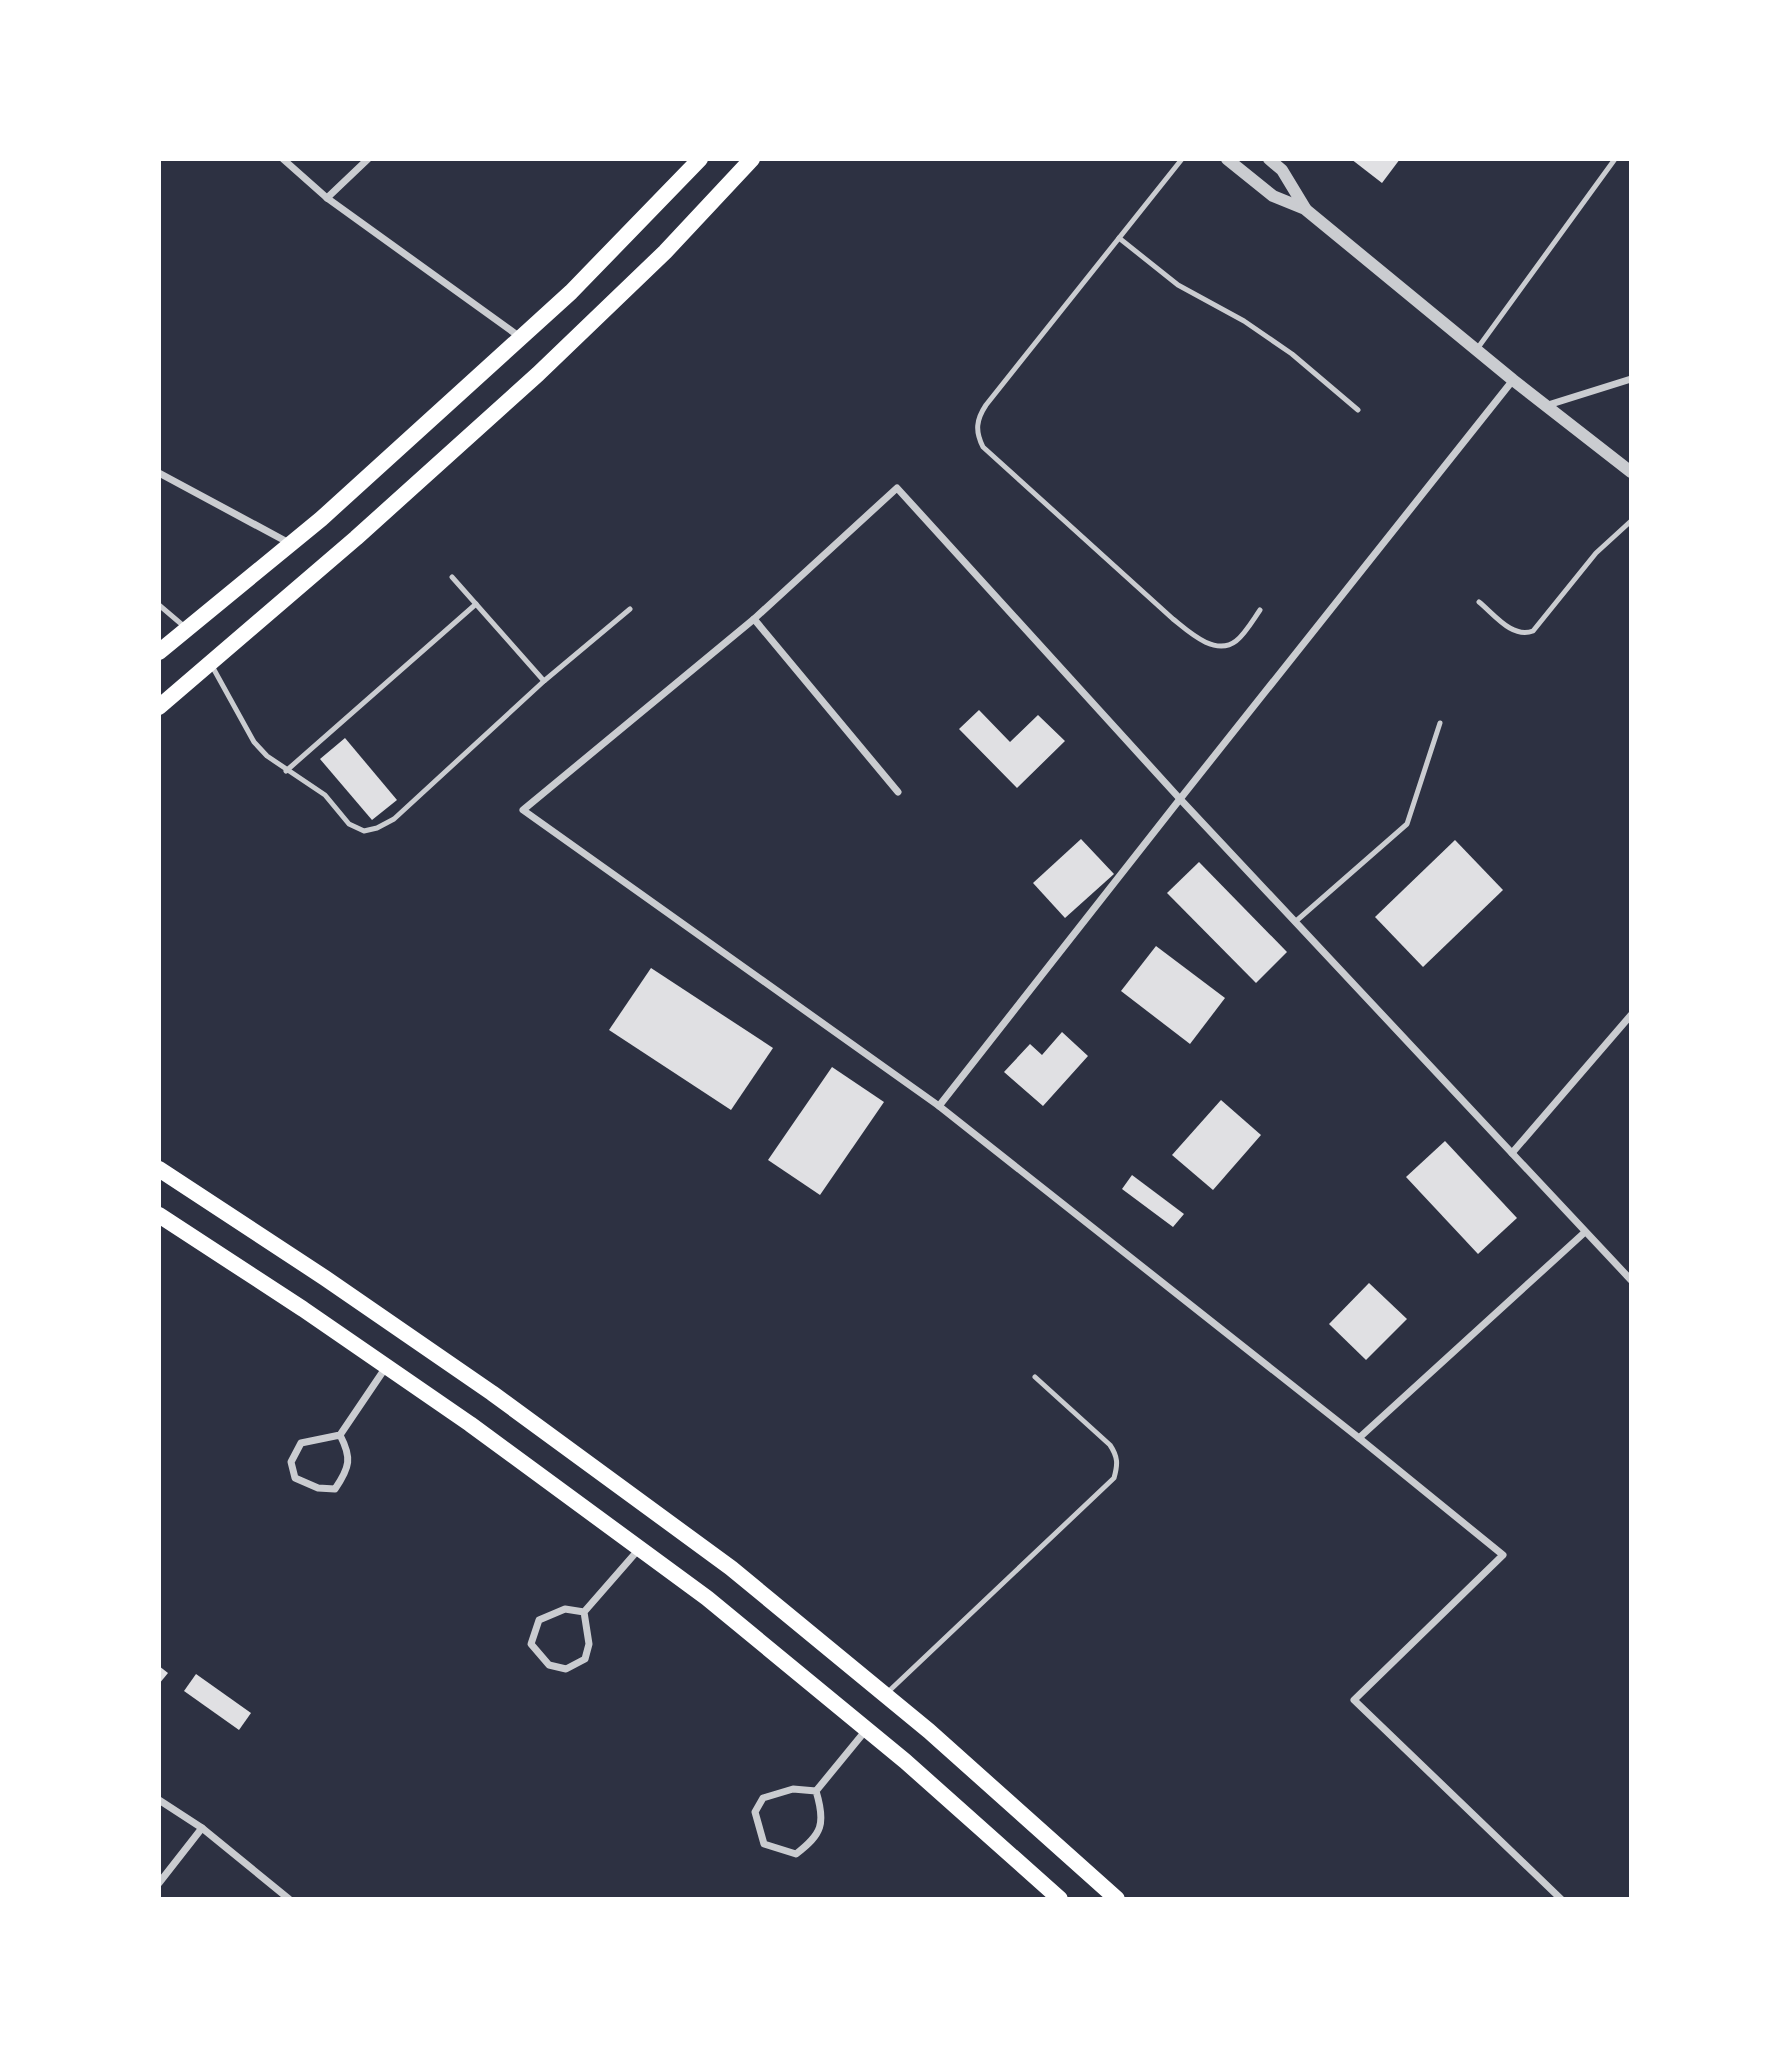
<svg xmlns="http://www.w3.org/2000/svg" width="1790" height="2058" font-family="Spectral,serif">
<style>
.building{fill:#e0e0e3}
.lines{fill:none;stroke-linecap:round;stroke-linejoin:round}
.service{stroke:#caccd0;stroke-width:5}
.minor{stroke:#caccd0;stroke-width:7}
.tertiary{stroke:#caccd0;stroke-width:12}
.primary{stroke:#fff;stroke-width:16}
</style>
<rect width="100%" height="100%" fill="#2d3142"/>
<g class="building">
<polygon points="1351,159 1400,159 1382,183"/>
<polygon points="979,710 1010,742 1038,715 1065,741 1017,788 959,729"/>
<polygon points="345,738 397,800 372,820 320,759"/>
<polygon points="1081,839 1114,874 1065,918 1033,883"/>
<polygon points="1455,840 1503,890 1423,967 1375,917"/>
<polygon points="1199,862 1287,952 1256,983 1167,893"/>
<polygon points="1156,946 1225,998 1190,1044 1121,991"/>
<polygon points="651,968 773,1048 731,1110 609,1030"/>
<polygon points="1062,1032 1088,1056 1043,1106 1004,1072 1030,1044 1042,1055"/>
<polygon points="832,1067 884,1102 820,1195 768,1160"/>
<polygon points="1221,1100 1261,1135 1213,1190 1172,1155"/>
<polygon points="1445,1141 1517,1218 1478,1254 1406,1177"/>
<polygon points="1132,1175 1184,1214 1173,1227 1122,1189"/>
<polygon points="1369,1283 1407,1319 1366,1360 1329,1324"/>
<polygon points="159,1666 168,1673 159,1684"/>
<polygon points="196,1674 251,1713 239,1730 184,1691"/>
</g>
<g class="lines">
<g class="service">
<path d="M1182 159 986 405C976 420 975 431 983 447L1173 619C1188 631 1215 657 1236 641 1245 634 1253 620 1260 610"/>
<polyline points="1119,238 1178,285 1244,321 1292,354 1358,410"/>
<polyline points="1477,349 1615,159"/>
<polyline points="452,577 544,681"/>
<path d="M1479 602C1494 614 1512 639 1533 631L1596 553 1631 521"/>
<polyline points="159,605 186,628"/>
<polyline points="212,666 254,742 267,756 325,795 349,824 364,831 377,828 394,819 544,681 630,609"/>
<polyline points="286,771 476,604"/>
<polyline points="1295,922 1407,824 1440,723"/>
<path d="M888 1692 1114 1478C1118 1464 1118 1457 1110 1445L1035 1377"/>
</g>
<g class="minor">
<polyline points="283,159 327,198 520,337"/>
<polyline points="327,198 368,159"/>
<polyline points="1513,380 1180,799 897,488 754,619 523,810 939,1106 1359,1438 1503,1555 1354,1700 1561,1899"/>
<polyline points="1548,405 1631,379"/>
<polyline points="159,473 291,544"/>
<polyline points="754,619 898,792"/>
<polyline points="939,1106 1180,799 1631,1280"/>
<polyline points="1512,1153 1631,1015"/>
<path d="M340 1435 301 1443 291 1462 295 1478 318 1488 335 1489C350 1467 352 1458 340 1435L386 1367"/>
<polyline points="1359,1438 1585,1232"/>
<polyline points="584,1612 565,1609 539,1620 531,1644 549,1665 566,1669 585,1659 589,1644 584,1612 639,1549"/>
<path d="M816 1791 793 1789 763 1798 755 1812 764 1844 796 1854C822 1834 826 1824 816 1791L866 1730"/>
<polyline points="159,1800 202,1828 289,1899"/>
<polyline points="159,1883 202,1828"/>
</g>
<g class="tertiary">
<polyline points="1227,159 1273,196 1305,209 1513,380 1631,472"/>
<polyline points="1269,159 1282,170 1305,208"/>
</g>
<g class="primary">
<polyline points="159,652 321,519 571,292 700,159"/>
<polyline points="159,707 356,538 538,374 665,252 752,159"/>
<polyline points="159,1169 325,1278 492,1393 731,1568 929,1731 1117,1899"/>
<polyline points="159,1215 303,1309 470,1424 707,1598 905,1761 1060,1899"/>
</g>
</g>
<rect width="1790" height="2058" fill="none" stroke="#ffffff" stroke-width="322"/>
</svg>
